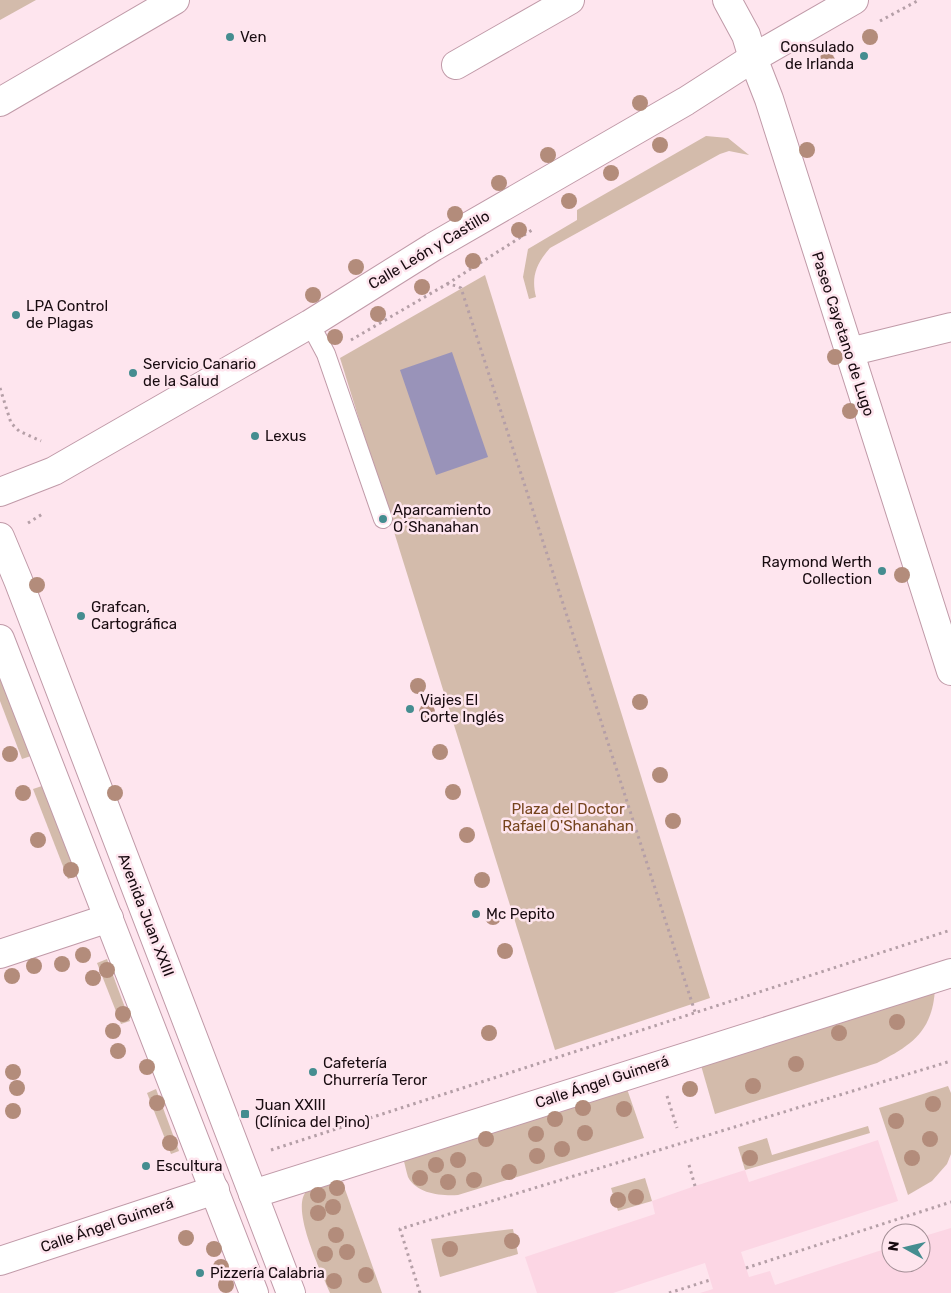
<svg xmlns="http://www.w3.org/2000/svg" width="951" height="1293" font-family="Rubik,sans-serif">
<style>
.built{fill:#fcd6e4}
.green{fill:#d3bbab}
.water{fill:#9993b9}
.lines{fill:none;stroke-linecap:round;stroke-linejoin:round}
.lane-casing{stroke:#c09aa8;stroke-width:20}
.street-casing{stroke:#c09aa8;stroke-width:30}
.secondary-casing{stroke:#c09aa8;stroke-width:30}
.path{stroke:#b59fa7;stroke-width:3;stroke-dasharray:2.5 4;stroke-linecap:butt}
.lane{stroke:#fff;stroke-width:18}
.street{stroke:#fff;stroke-width:28}
.secondary{stroke:#fff;stroke-width:28}
.tree{fill:#b38c7b}
.poi-dot{fill:#458d90;stroke:#fee5ee;stroke-width:2}
.labels{text-anchor:middle;dominant-baseline:central;stroke-width:5;stroke-linejoin:round;paint-order:stroke}
.poi-label{font-size:15px;fill:#180b10;stroke:#fee5ee;text-anchor:start}
.street-label{font-size:15px;fill:#180b10;stroke:#fee5ee}
.park-label{font-size:15px;fill:#75441d;stroke:#fee5ee}
</style>
<rect width="100%" height="100%" fill="#fee5ee"/>
<polygon class="built" points="878,1140 898,1201 741,1252 749,1277 770,1271 775,1285 891,1247 891,1263 921,1263 921,1237 951,1228 951,1293 700,1293 713,1289 705,1263 613,1293 537,1293 525,1257 655,1214 652,1201 695,1186 745,1170 749,1182"/>
<g class="green">
<polygon points="0,0 36,0 0,20"/>
<path d="M706 136 728 138 749 155 729 151 720 154 550 248C536 264 531 277 536 297L529 299 523 277 528 249 577 220V210Z"/>
<polygon points="485,275 710,998 555,1050 340,358"/>
<polygon points="0,676 31,756 22,759 0,701"/>
<polygon points="42,786 77,876 68,879 33,789"/>
<polygon points="107,959 130,1021 121,1024 97,963"/>
<path d="M935 988C933 1031 912 1045 877 1063L715 1114 700 1062Z"/>
<path d="M626 1086 644 1138 458 1195C441 1196 417 1194 408 1177 406 1171 405 1164 403 1158Z"/>
<polygon points="948,1086 951,1093 951,1154 947,1164 932,1181 908,1195 879,1108"/>
<polygon points="156,1089 179,1151 171,1154 147,1093"/>
<polygon points="868,1126 870,1133 745,1170 738,1147 767,1138 772,1155"/>
<path d="M341 1178 382 1293H330C322 1274 288 1205 308 1190 317 1184 332 1181 341 1178Z"/>
<polygon points="645,1178 652,1201 618,1211 611,1188"/>
<polygon points="513,1229 518,1254 440,1277 431,1239"/>
</g>
<polygon class="water" points="452,352 488,457 436,475 400,370"/>
<g class="lines">
<defs>
<polyline id="lane" points="310,324 326,354 383,519"/>
<g id="street">
<polyline points="727,0 746,35 753,58 769,99 951,671"/>
<polyline points="456,65 570,0"/>
<polyline points="849,352 951,327"/>
<polyline points="0,954 109,918"/>
<polyline points="253,1194 951,973"/>
<polyline points="0,1261 215,1190"/>
</g>
<g id="secondary">
<polyline points="0,102 175,0"/>
<polyline points="0,492 54,471 310,324 433,247 686,101 753,58 854,0"/>
<polyline points="0,537 18,580 291,1293"/>
<polyline points="0,639 254,1293"/>
</g>
</defs>
<use href="#lane" class="lane-casing"/>
<use href="#street" class="street-casing"/>
<use href="#secondary" class="secondary-casing"/>
<g class="path">
<polyline points="880,21 919,0"/>
<polyline points="447,284 532,230"/>
<polyline points="351,340 447,284 457,286 461,288 695,1012"/>
<polyline points="0,388 11,423 19,431 41,441"/>
<polyline points="28,523 44,513"/>
<polyline points="667,1096 677,1128"/>
<polyline points="271,1150 951,930"/>
<polyline points="689,1165 695,1186"/>
<polyline points="746,1268 951,1202"/>
<polyline points="420,1293 400,1229 951,1061"/>
<polyline points="669,1293 710,1280"/>
</g>
<use href="#lane" class="lane"/>
<use href="#street" class="street"/>
<use href="#secondary" class="secondary"/>
</g>
<g class="tree">
<circle cx="870" cy="37" r="8"/>
<circle cx="827" cy="61" r="8"/>
<circle cx="640" cy="103" r="8"/>
<circle cx="660" cy="145" r="8"/>
<circle cx="807" cy="150" r="8"/>
<circle cx="548" cy="155" r="8"/>
<circle cx="611" cy="173" r="8"/>
<circle cx="499" cy="183" r="8"/>
<circle cx="569" cy="201" r="8"/>
<circle cx="455" cy="214" r="8"/>
<circle cx="519" cy="230" r="8"/>
<circle cx="473" cy="261" r="8"/>
<circle cx="356" cy="267" r="8"/>
<circle cx="422" cy="287" r="8"/>
<circle cx="313" cy="295" r="8"/>
<circle cx="378" cy="314" r="8"/>
<circle cx="335" cy="337" r="8"/>
<circle cx="835" cy="357" r="8"/>
<circle cx="850" cy="411" r="8"/>
<circle cx="902" cy="575" r="8"/>
<circle cx="37" cy="585" r="8"/>
<circle cx="418" cy="686" r="8"/>
<circle cx="640" cy="702" r="8"/>
<circle cx="427" cy="712" r="8"/>
<circle cx="440" cy="752" r="8"/>
<circle cx="10" cy="754" r="8"/>
<circle cx="660" cy="775" r="8"/>
<circle cx="453" cy="792" r="8"/>
<circle cx="23" cy="793" r="8"/>
<circle cx="115" cy="793" r="8"/>
<circle cx="673" cy="821" r="8"/>
<circle cx="467" cy="835" r="8"/>
<circle cx="38" cy="840" r="8"/>
<circle cx="71" cy="870" r="8"/>
<circle cx="482" cy="880" r="8"/>
<circle cx="493" cy="917" r="8"/>
<circle cx="505" cy="951" r="8"/>
<circle cx="83" cy="955" r="8"/>
<circle cx="62" cy="964" r="8"/>
<circle cx="34" cy="966" r="8"/>
<circle cx="107" cy="970" r="8"/>
<circle cx="12" cy="976" r="8"/>
<circle cx="93" cy="978" r="8"/>
<circle cx="123" cy="1014" r="8"/>
<circle cx="897" cy="1022" r="8"/>
<circle cx="113" cy="1031" r="8"/>
<circle cx="489" cy="1033" r="8"/>
<circle cx="839" cy="1033" r="8"/>
<circle cx="118" cy="1051" r="8"/>
<circle cx="796" cy="1064" r="8"/>
<circle cx="147" cy="1067" r="8"/>
<circle cx="13" cy="1072" r="8"/>
<circle cx="753" cy="1086" r="8"/>
<circle cx="17" cy="1088" r="8"/>
<circle cx="690" cy="1089" r="8"/>
<circle cx="157" cy="1103" r="8"/>
<circle cx="933" cy="1104" r="8"/>
<circle cx="583" cy="1108" r="8"/>
<circle cx="624" cy="1109" r="8"/>
<circle cx="13" cy="1111" r="8"/>
<circle cx="555" cy="1119" r="8"/>
<circle cx="896" cy="1121" r="8"/>
<circle cx="585" cy="1133" r="8"/>
<circle cx="536" cy="1134" r="8"/>
<circle cx="486" cy="1139" r="8"/>
<circle cx="930" cy="1139" r="8"/>
<circle cx="170" cy="1143" r="8"/>
<circle cx="562" cy="1149" r="8"/>
<circle cx="537" cy="1156" r="8"/>
<circle cx="750" cy="1158" r="8"/>
<circle cx="912" cy="1158" r="8"/>
<circle cx="458" cy="1160" r="8"/>
<circle cx="436" cy="1165" r="8"/>
<circle cx="509" cy="1172" r="8"/>
<circle cx="420" cy="1178" r="8"/>
<circle cx="474" cy="1180" r="8"/>
<circle cx="448" cy="1182" r="8"/>
<circle cx="337" cy="1188" r="8"/>
<circle cx="318" cy="1195" r="8"/>
<circle cx="636" cy="1197" r="8"/>
<circle cx="618" cy="1200" r="8"/>
<circle cx="333" cy="1207" r="8"/>
<circle cx="318" cy="1213" r="8"/>
<circle cx="336" cy="1235" r="8"/>
<circle cx="186" cy="1238" r="8"/>
<circle cx="512" cy="1241" r="8"/>
<circle cx="214" cy="1249" r="8"/>
<circle cx="450" cy="1249" r="8"/>
<circle cx="347" cy="1252" r="8"/>
<circle cx="325" cy="1254" r="8"/>
<circle cx="221" cy="1267" r="8"/>
<circle cx="366" cy="1275" r="8"/>
<circle cx="334" cy="1281" r="8"/>
<circle cx="226" cy="1285" r="8"/>
</g>
<g class="poi-dot">
<circle cx="230" cy="37" r="5"/>
<circle cx="864" cy="56" r="5"/>
<circle cx="16" cy="315" r="5"/>
<circle cx="133" cy="373" r="5"/>
<circle cx="255" cy="436" r="5"/>
<circle cx="383" cy="519" r="5"/>
<circle cx="882" cy="571" r="5"/>
<circle cx="81" cy="616" r="5"/>
<circle cx="410" cy="709" r="5"/>
<circle cx="476" cy="914" r="5"/>
<circle cx="313" cy="1072" r="5"/>
<rect x="240" y="1109" width="10" height="10" rx="2.5"/>
<circle cx="146" cy="1166" r="5"/>
<circle cx="200" cy="1273" r="5"/>
</g>
<g class="labels">
<g class="poi-label">
<text x="240" y="37">Ven</text>
<text x="854" y="47" text-anchor="end">Consulado<tspan x="854" dy="17">de Irlanda</tspan></text>
<text x="26" y="306">LPA Control<tspan x="26" dy="17">de Plagas</tspan></text>
<text x="143" y="364">Servicio Canario<tspan x="143" dy="17">de la Salud</tspan></text>
<text x="265" y="436">Lexus</text>
<text x="393" y="510">Aparcamiento<tspan x="393" dy="17">O´Shanahan</tspan></text>
<text x="872" y="562" text-anchor="end">Raymond Werth<tspan x="872" dy="17">Collection</tspan></text>
<text x="91" y="607">Grafcan,<tspan x="91" dy="17">Cartográfica</tspan></text>
<text x="420" y="700">Viajes El<tspan x="420" dy="17">Corte Inglés</tspan></text>
<text x="486" y="914">Mc Pepito</text>
<text x="323" y="1063">Cafetería<tspan x="323" dy="17">Churrería Teror</tspan></text>
<text x="255" y="1105">Juan XXIII<tspan x="255" dy="17">(Clínica del Pino)</tspan></text>
<text x="156" y="1166">Escultura</text>
<text x="210" y="1273">Pizzería Calabria</text>
</g>
<g class="street-label">
<text transform="translate(429 250) rotate(-31)">Calle León y Castillo</text>
<text transform="translate(843 334) rotate(72)">Paseo Cayetano de Lugo</text>
<text transform="translate(146 915) rotate(69)">Avenida Juan XXIII</text>
<text transform="translate(602 1082) rotate(-18)">Calle Ángel Guimerá</text>
<text transform="translate(107 1225) rotate(-19)">Calle Ángel Guimerá</text>
</g>
<g class="park-label">
<text x="568" y="809">Plaza del Doctor<tspan x="568" dy="17">Rafael O'Shanahan</tspan></text>
</g>
</g>
<g transform="translate(906 1248) rotate(278)"><circle r="24" fill="#fee5ee" stroke="#a28e95"/>
<path d="M0-4L9 19L0 12L-9 19Z" fill="#458d90"/>
<text y="-8" font-size="14" font-weight="bold" text-anchor="middle" fill="#180b10">N</text>
</g>
</svg>
